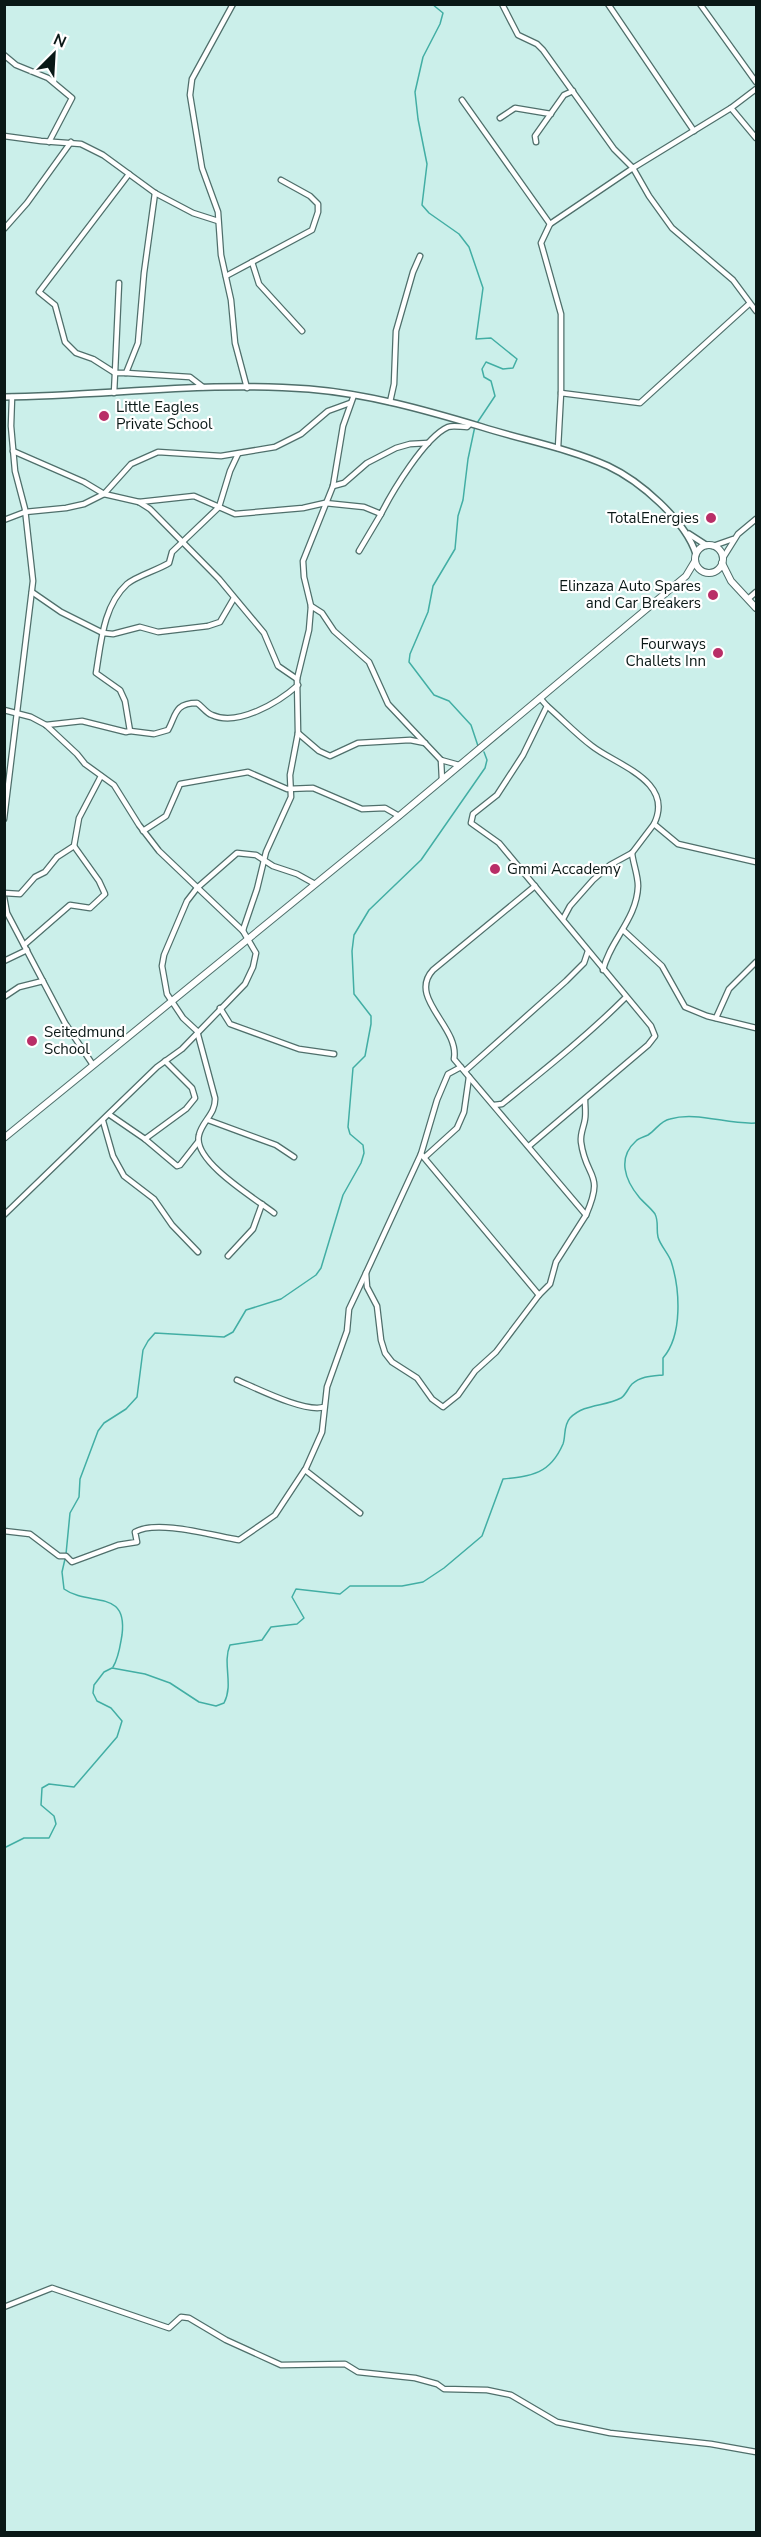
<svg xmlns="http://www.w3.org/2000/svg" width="761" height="2537" font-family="'Nunito Sans',sans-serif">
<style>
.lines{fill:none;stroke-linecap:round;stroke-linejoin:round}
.stream{stroke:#42aea4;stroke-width:1.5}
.minor-casing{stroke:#4f6f6b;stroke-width:7}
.tertiary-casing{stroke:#4f6f6b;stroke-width:8}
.secondary-casing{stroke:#4f6f6b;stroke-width:8}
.minor{stroke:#fff;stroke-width:4.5}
.tertiary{stroke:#fff;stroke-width:5}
.secondary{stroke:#fff;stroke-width:6}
.poi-dot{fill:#b92e67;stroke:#fff;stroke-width:2}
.labels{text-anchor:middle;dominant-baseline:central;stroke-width:4.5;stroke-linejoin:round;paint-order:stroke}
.poi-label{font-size:15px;fill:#0a1816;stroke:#fff;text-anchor:start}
</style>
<rect width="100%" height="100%" fill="#cbefea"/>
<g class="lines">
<g class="stream">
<polyline points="432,4 443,13 440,24 423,57 415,92 418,119 427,164 422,205 429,213 459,234 469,247 483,288 476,339 491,338 517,359 513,368 503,369 486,362 482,369 484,377 491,381 495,396 475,426 468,459 463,500 458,516 455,549 433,586 428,612 410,654 409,662 434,695 449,701 471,725 478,746"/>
<polyline points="66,1554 70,1513 79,1497 80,1479 98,1431 104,1423 126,1409 137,1397 143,1350 148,1341 155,1333 224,1337 233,1332 246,1310 281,1299 316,1275 321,1268 343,1195 361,1163 364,1153 363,1145 350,1134 348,1127 353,1068 365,1056 371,1024 371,1016 354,994 352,951 354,935 369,910 421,860 485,768 487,760 484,752"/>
<path d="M65 1559 62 1572 64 1589C89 1607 128 1588 122 1635 120 1646 119 1657 113 1667"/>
<path d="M4 1848 24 1838H49L56 1824 54 1816 41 1805 42 1788 49 1784 74 1787 117 1737 122 1721 111 1708 97 1701 93 1693 94 1685 104 1672 112 1668 145 1674 170 1683 199 1702 216 1706 224 1703C234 1684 222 1664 230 1645L262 1640 271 1627 297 1624 304 1618 292 1597 296 1589 340 1594 350 1586H402L423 1582 444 1568 482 1536 503 1479C532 1476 550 1474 563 1444 566 1436 563 1426 570 1418 585 1403 604 1407 621 1398 626 1395 628 1388 632 1384 641 1376 652 1376 663 1375V1358C683 1335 680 1289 671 1261 668 1253 660 1245 658 1237 656 1229 659 1222 655 1214 651 1208 644 1203 639 1197 625 1180 617 1158 636 1141 639 1138 644 1137 648 1135 656 1130 660 1121 670 1119 697 1111 728 1125 756 1123"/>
</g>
<defs>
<g id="minor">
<polyline points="233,4 192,79 190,95 202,168 218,212 221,255 231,300 235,343 247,388"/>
<polyline points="502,4 518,35 537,44 543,50 614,149 633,168 731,108"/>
<polyline points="608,4 694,131"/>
<polyline points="700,4 756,82"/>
<polyline points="4,55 16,65 48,78 72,98 49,142"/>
<polyline points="756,89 731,108 756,138"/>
<polyline points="462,100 550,224"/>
<polyline points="500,118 515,108 551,114"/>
<polyline points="4,136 41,141 81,144 103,155 155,193 193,213 218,221"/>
<polyline points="536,142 535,136 564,95 573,91"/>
<polyline points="4,229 27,203 71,142"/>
<polyline points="252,262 259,284 302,331"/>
<polyline points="226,276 312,230 318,212 318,204 310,196 281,180"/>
<polyline points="119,283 115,373 93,359 76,353 65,342 55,305 39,292 129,174"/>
<polyline points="126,373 190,377 203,387"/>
<polyline points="114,393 115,373 126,373 138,343 144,273 155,193"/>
<polyline points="561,393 561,314 541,243 550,224 633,168 649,196 672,228 733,280 756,311"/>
<polyline points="390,402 394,384 396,331 413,272 420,256"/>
<polyline points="558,448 561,393 640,403 749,304"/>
<polyline points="13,451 84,482 104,494 139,502 150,509 219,579 264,633 278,666 297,679"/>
<polyline points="333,486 344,483 367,463 396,448 410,444 428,443"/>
<path d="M139 502 194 496 235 514 303 508 325 503 364 507 381 514C392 492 425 437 448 427 453 425 461 427 467 427L470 424"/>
<polyline points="4,520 25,512 66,508 84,504 104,494 131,464 158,452 221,456 275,447 301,434 328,411 350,403"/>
<polyline points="713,546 733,539"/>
<polyline points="359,551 381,514"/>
<polyline points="723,558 738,534 756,519"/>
<polyline points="32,592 61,612 103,633 113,634 140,627 158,632 208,626 220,622 234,598"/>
<polyline points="748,599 756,592"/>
<polyline points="311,606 322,613 334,631 369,662 388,704 441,760 459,765"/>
<path d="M547 706C562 719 576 734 592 746 616 765 675 781 654 824L678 844 756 862"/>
<polyline points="4,710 31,717 46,725 77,754 85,764 114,785 139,825 159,851 243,931"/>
<path d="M46 725 82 721 126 732 130 731 125 701 120 690 96 673C101 643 103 606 127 584 136 576 158 570 169 563L172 552 219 507 230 471 238 454"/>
<path d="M130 731 154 734 168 730C176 716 174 703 197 703 202 706 206 713 212 715 238 727 279 702 298 685"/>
<polyline points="298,733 319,751 330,756 358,743 410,740 425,743"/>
<polyline points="441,760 442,780"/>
<polyline points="4,819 33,581 25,509 15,471 11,426 12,397"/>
<polyline points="143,831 166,816 180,784 248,772 287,789 313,788 362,809 385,808 399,816"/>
<polyline points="4,893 20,894 35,877 45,872 57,857 74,846 79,818 101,776"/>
<polyline points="4,897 7,913 65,1023 93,1065"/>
<polyline points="563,919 570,906 593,880 610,865 632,853 654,824"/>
<polyline points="623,930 662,966 685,1007 707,1016 756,1028"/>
<polyline points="24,945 70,905 90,908 105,894 99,881 74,846"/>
<polyline points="4,961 27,950"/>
<path d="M603 970C610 940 637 919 638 886 638 875 633 863 632 853"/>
<polyline points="4,997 19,987 43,981"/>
<polyline points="220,1008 230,1024 299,1049 334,1054"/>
<polyline points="716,1018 729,989 756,962"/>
<path d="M461 1067 448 1074 437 1100 421 1154 539 1295 550 1284 556 1262 586 1215 454 1059C460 1027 407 998 433 970L535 886"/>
<polyline points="465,1071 566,981 584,963 588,951"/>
<path d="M585 1100C585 1106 586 1113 585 1119 584 1127 580 1133 581 1142 586 1180 605 1171 586 1215"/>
<path d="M494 1105 502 1104C544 1070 587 1036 625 998"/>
<polyline points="110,1115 145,1139 177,1166 180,1165 198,1142"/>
<polyline points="208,1120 276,1145 294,1157"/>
<polyline points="103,1121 113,1156 124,1176 154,1199 172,1225 198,1252"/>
<polyline points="145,1139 186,1109 195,1098 192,1088 165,1061"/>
<polyline points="529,1146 648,1045 655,1036 651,1026 499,843 471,823 473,814 497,795 523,755 547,706 540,698"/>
<polyline points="421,1154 366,1273 367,1287 377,1306 381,1340 385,1353 392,1362 417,1378 432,1399 443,1407 458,1395 475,1371 496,1352 539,1295"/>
<polyline points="425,1157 457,1128 464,1112 469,1077"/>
<path d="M274 1213C256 1199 192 1161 199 1135 202 1121 216 1114 215 1098L197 1031 183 1018 167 994 162 966 164 955 187 901 197 888 237 853 256 855 273 866 297 874 315 884"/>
<polyline points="4,1215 157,1067 182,1049 245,984 253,967 256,953 243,931 244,927 257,889 266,852 291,797 290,775 298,733 297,679 309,630 311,606 304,577 303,561 333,486 343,426 354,395"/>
<polyline points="228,1256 253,1229 262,1204"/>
<path d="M237 1380C256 1388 305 1413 324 1407"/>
<polyline points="305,1470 360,1513"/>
<path d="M4 1531 30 1534 59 1556H66L72 1562 118 1545 137 1542 135 1532C157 1519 214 1536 239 1540L275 1515 306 1468 322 1432 327 1387 347 1331 349 1309 366 1273"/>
<polyline points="4,2307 52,2288 169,2328 181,2317 189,2318 226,2340 281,2365 345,2364 358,2372 415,2378 437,2384 444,2389 487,2390 511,2395 557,2422 610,2433 711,2444 756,2452"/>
</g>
<g id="tertiary">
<path d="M4 397C106 396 208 381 309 389 369 394 425 410 482 427 523 440 568 448 608 466 640 481 685 520 696 554"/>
<polyline points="689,534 706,545"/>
</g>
<g id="secondary">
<circle cx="709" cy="559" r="14"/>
<polyline points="722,563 731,581 756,608"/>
<polyline points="4,1138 399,816 686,576 695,561"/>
</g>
</defs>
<use href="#minor" class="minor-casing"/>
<use href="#tertiary" class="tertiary-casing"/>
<use href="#secondary" class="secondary-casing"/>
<use href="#minor" class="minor"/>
<use href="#tertiary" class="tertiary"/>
<use href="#secondary" class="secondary"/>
</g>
<g class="poi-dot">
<circle cx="104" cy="416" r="6"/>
<circle cx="711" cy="518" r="6"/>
<circle cx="713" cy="595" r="6"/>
<circle cx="718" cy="653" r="6"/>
<circle cx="495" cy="869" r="6"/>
<circle cx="32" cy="1041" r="6"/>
</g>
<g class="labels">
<g class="poi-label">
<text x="116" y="407">Little Eagles<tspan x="116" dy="17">Private School</tspan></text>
<text x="699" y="518" text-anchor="end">TotalEnergies</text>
<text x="701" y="586" text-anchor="end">Elinzaza Auto Spares<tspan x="701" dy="17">and Car Breakers</tspan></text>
<text x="706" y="644" text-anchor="end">Fourways<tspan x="706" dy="17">Challets Inn</tspan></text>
<text x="507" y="869">Gmmi Accademy</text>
<text x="44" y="1032">Seitedmund<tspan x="44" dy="17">School</tspan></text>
</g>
</g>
<rect width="761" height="2537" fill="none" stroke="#0a1816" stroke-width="12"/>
<g transform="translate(54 54) rotate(24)" stroke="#ffffff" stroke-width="4.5" paint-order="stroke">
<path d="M0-4.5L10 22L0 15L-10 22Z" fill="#0a1816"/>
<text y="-9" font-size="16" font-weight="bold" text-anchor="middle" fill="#0a1816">N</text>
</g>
</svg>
